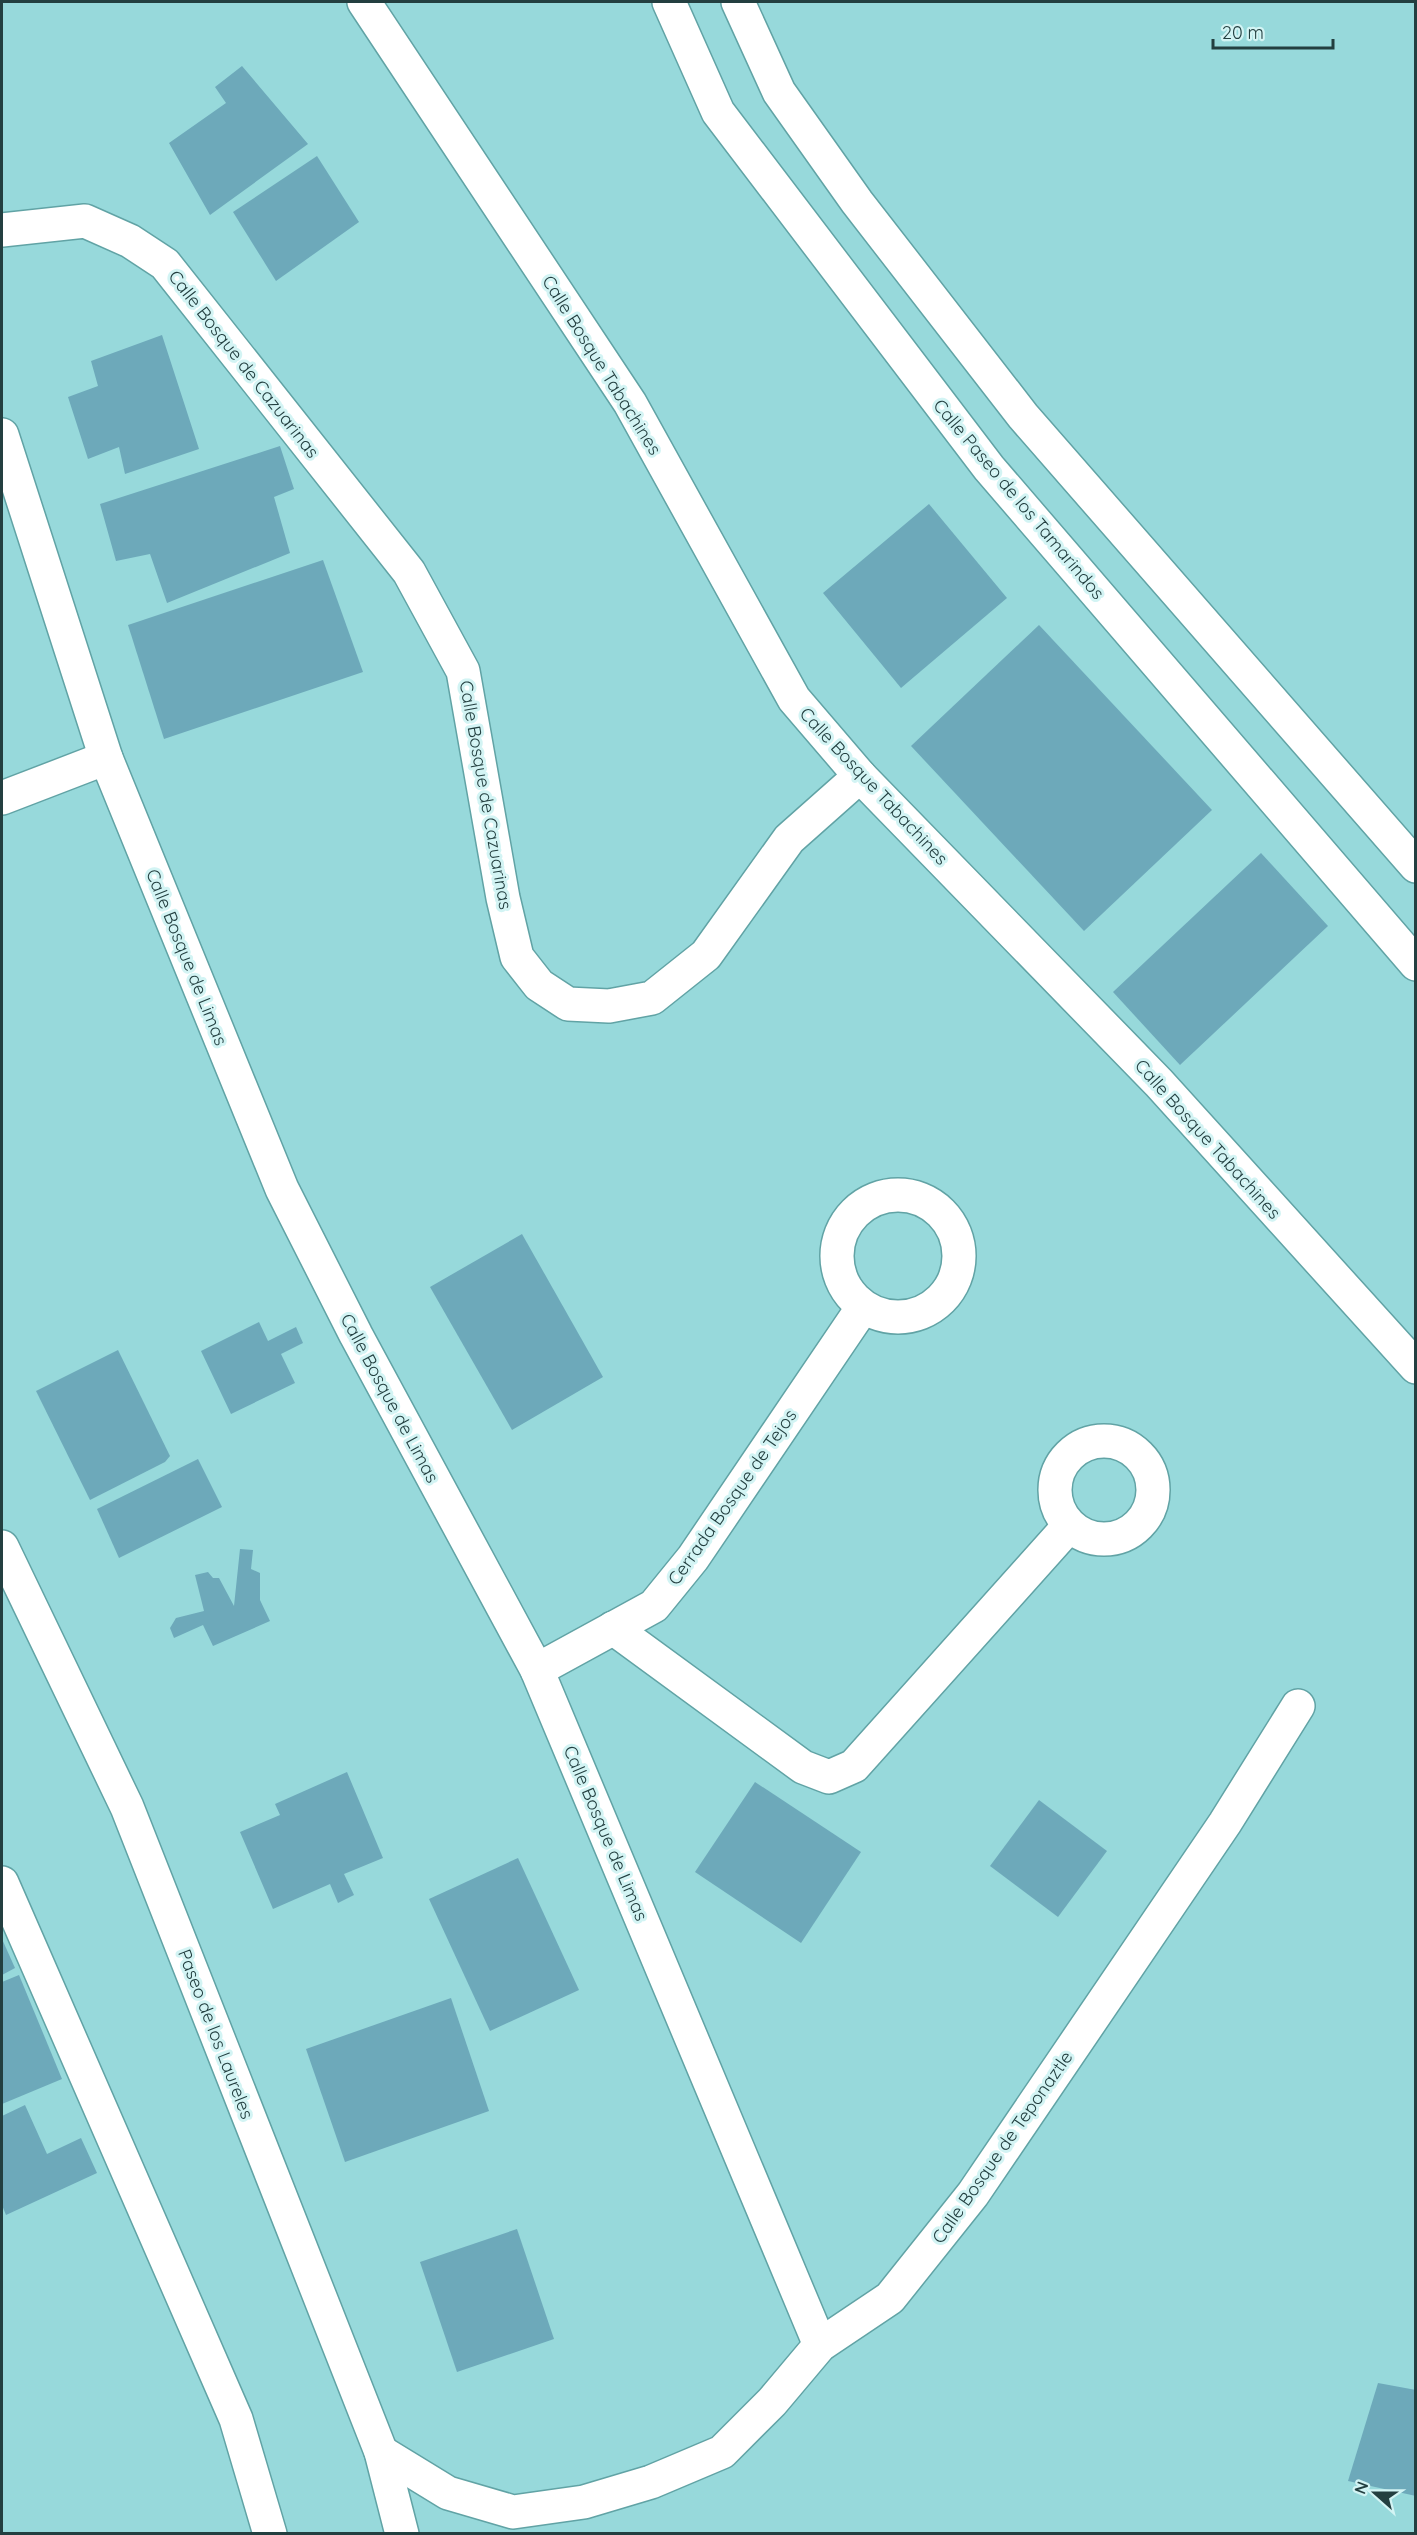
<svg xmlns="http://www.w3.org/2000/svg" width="1417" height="2535" font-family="Quicksand,sans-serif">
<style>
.building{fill:#6da9ba}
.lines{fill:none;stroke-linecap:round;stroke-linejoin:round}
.street-casing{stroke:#61a3a5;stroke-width:36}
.secondary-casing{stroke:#61a3a5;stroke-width:36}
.street{stroke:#fff;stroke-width:33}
.secondary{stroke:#fff;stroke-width:33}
.labels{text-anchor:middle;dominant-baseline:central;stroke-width:6;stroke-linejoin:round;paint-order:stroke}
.street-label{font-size:18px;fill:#233f40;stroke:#d3f4f4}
</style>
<rect width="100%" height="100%" fill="#97d9db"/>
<g class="building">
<polygon points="242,66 308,144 210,215 169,143 226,103 215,87"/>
<polygon points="317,156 359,222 276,281 233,212"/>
<polygon points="162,335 199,449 125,474 119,447 88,459 68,397 98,386 91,361"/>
<polygon points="280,446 294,489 274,497 290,553 167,603 150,554 116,561 100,504"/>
<polygon points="929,504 1007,598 901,688 823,593"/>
<polygon points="323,560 363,672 164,739 128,625"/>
<polygon points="1039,625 1212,810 1084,931 911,746"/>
<polygon points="1261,853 1328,926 1180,1065 1113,992"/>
<polygon points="522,1234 603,1377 512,1430 430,1287"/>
<polygon points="259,1322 268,1341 296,1327 303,1343 281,1354 295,1383 231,1414 201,1351"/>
<polygon points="118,1350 170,1456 165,1462 90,1500 36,1391"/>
<polygon points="198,1459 222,1507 119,1558 97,1509"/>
<polygon points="240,1549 253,1550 251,1569 260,1573 260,1600 270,1621 213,1646 203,1625 174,1638 170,1628 176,1618 204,1611 195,1575 208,1572 213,1578 219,1578 234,1606"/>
<polygon points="347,1772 383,1858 344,1874 354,1895 338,1903 330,1884 273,1909 240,1832 280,1815 275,1804"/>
<polygon points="755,1782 861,1852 801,1943 695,1872"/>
<polygon points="1039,1800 1107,1851 1058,1917 990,1866"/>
<polygon points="518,1858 579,1990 490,2031 429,1899"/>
<polygon points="2,1939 15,1968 2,1975"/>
<polygon points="19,1975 62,2079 2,2104 2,1982"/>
<polygon points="451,1998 489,2111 345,2162 306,2049"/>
<polygon points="25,2105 47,2154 81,2138 97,2173 6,2215 2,2205 2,2116"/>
<polygon points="517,2229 554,2339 457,2372 420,2262"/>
<polygon points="1378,2383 1416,2390 1416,2496 1348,2481"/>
</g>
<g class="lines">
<defs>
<g id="street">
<polyline points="364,2 630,403 794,699 860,776 1159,1083 1416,1367"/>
<polyline points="2,230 85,221 130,241 165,264 409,572 463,671 503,898 517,957 539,985 568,1004 609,1006 652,998 706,955 789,839 860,776"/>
<polyline points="2,435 106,758 282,1189 356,1335 537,1670 820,2345"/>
<polyline points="2,798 106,758"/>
<circle cx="898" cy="1256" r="61"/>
<circle cx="1104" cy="1490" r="49"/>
<polyline points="613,1628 803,1767 829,1777 854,1766 1069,1526"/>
<polyline points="537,1670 654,1606 693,1558 863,1307"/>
<polyline points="381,2452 448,2493 513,2512 584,2502 651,2482 722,2452 772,2402 820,2345 890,2298 973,2194 1225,1823 1298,1706"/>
</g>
<g id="secondary">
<polyline points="669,2 718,112 989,468 1416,964"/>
<polyline points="738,2 779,92 857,202 1023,416 1416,866"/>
<polyline points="2,1547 127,1807 381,2452 402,2534"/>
<polyline points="2,1883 236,2419 270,2534"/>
</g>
</defs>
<use href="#street" class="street-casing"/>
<use href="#secondary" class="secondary-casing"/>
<use href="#street" class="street"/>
<use href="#secondary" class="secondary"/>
</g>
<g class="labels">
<g class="street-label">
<text transform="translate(244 364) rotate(52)">Calle Bosque de Cazuarinas</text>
<text transform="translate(602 365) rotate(58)">Calle Bosque Tabachines</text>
<text transform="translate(1019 499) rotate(50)">Calle Paseo de los Tamarindos</text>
<text transform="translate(874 786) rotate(47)">Calle Bosque Tabachines</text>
<text transform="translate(486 795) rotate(80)">Calle Bosque de Cazuarinas</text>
<text transform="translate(187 957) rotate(68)">Calle Bosque de Limas</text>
<text transform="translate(1208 1139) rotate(48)">Calle Bosque Tabachines</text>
<text transform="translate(390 1398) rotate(62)">Calle Bosque de Limas</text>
<text transform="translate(732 1497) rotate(-55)">Cerrada Bosque de Tejos</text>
<text transform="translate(606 1833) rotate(67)">Calle Bosque de Limas</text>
<text transform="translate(216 2034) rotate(69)">Paseo de los Laureles</text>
<text transform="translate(1002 2147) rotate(-55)">Calle Bosque de Teponaztle</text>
</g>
</g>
<rect width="1417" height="2535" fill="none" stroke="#233f40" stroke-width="6"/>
<g transform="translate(1375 2493) rotate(291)" stroke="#d3f4f4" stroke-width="4.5" paint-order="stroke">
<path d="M0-4.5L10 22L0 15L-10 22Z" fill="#233f40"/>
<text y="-9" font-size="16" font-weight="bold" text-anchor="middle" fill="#233f40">N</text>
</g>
<path d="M1213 39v9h120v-9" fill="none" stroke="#233f40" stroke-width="3"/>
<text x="1222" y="39" font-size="18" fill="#233f40" stroke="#d3f4f4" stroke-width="4.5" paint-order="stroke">20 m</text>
</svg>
